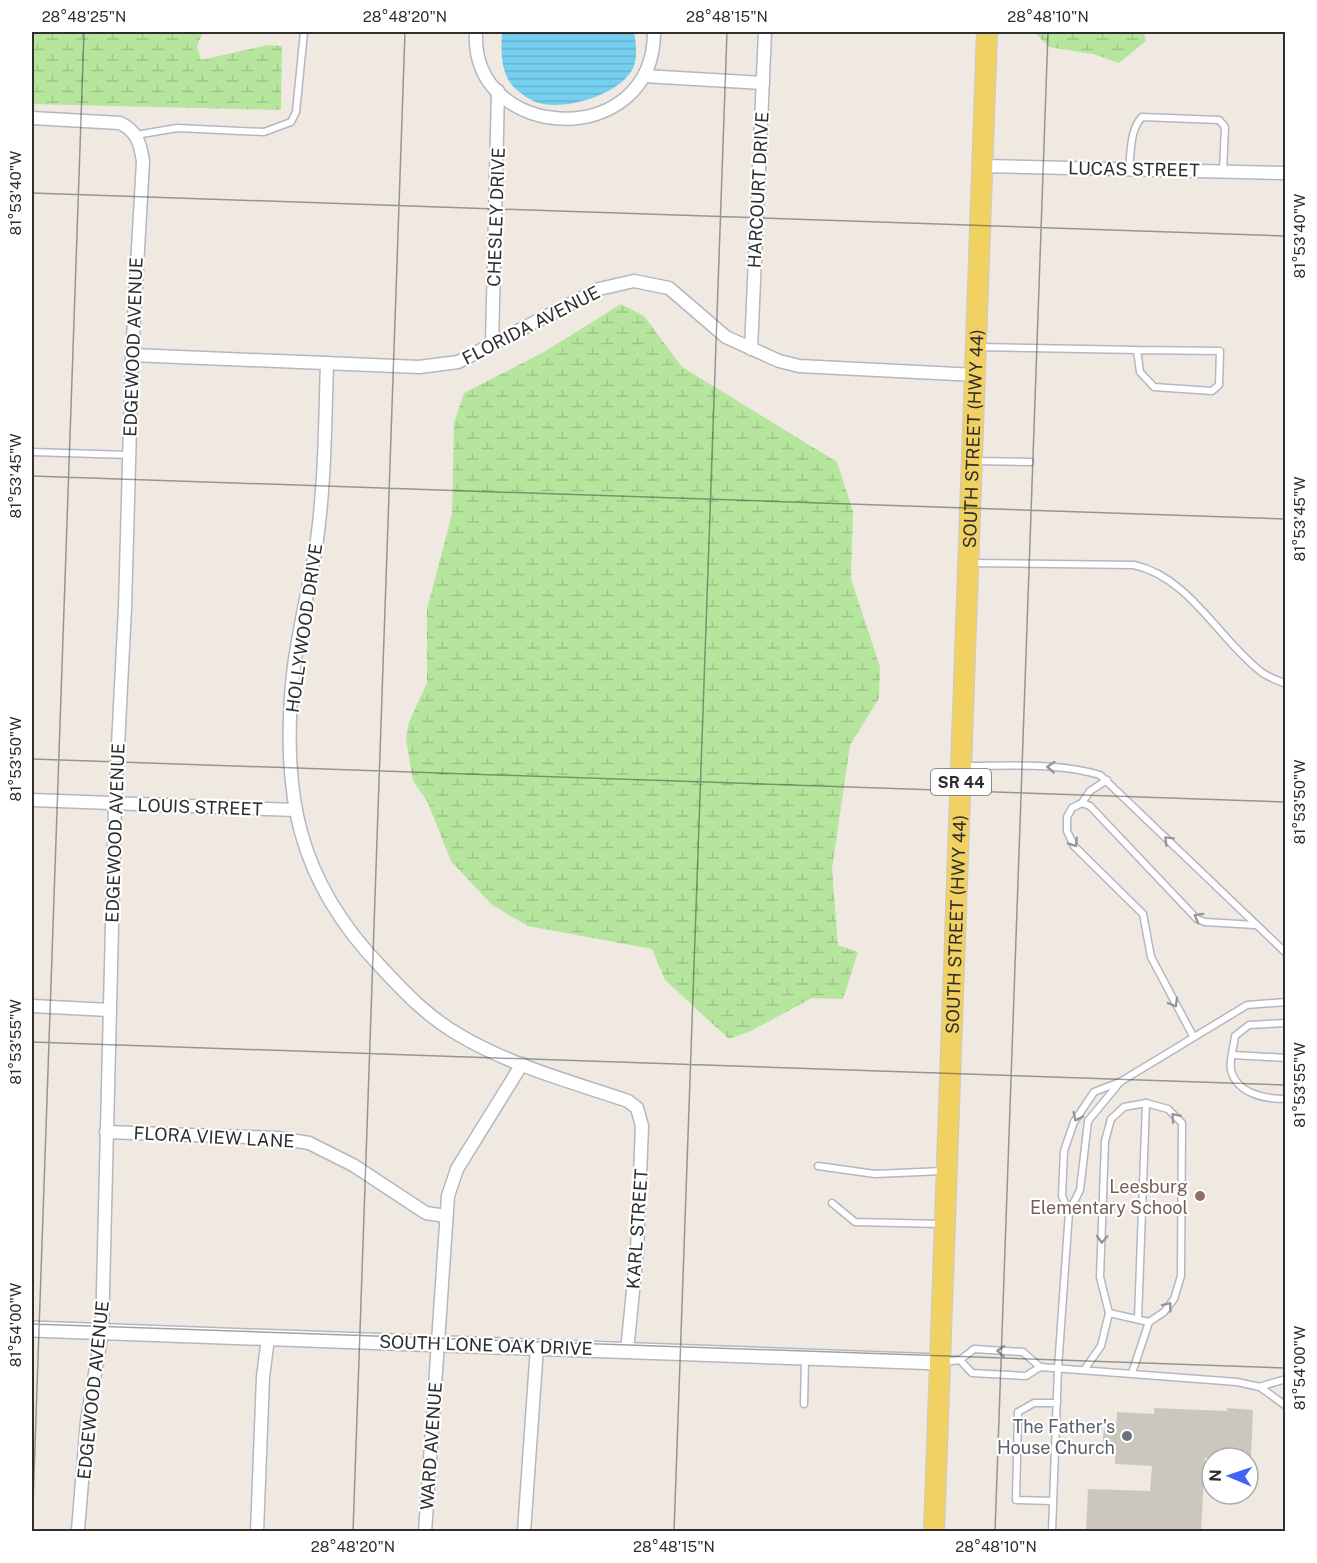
<svg xmlns="http://www.w3.org/2000/svg" width="1317" height="1563" font-family="'Public Sans',sans-serif">
<style>
.wetland{fill:url(#wetland-marsh)}
.water{fill:url(#water-rules)}
.building{fill:#cbc7bf}
.lines{fill:none;stroke-linecap:round;stroke-linejoin:round}
.service-casing{stroke:#b4b7c1;stroke-width:9}
.minor-casing{stroke:#b4b7c1;stroke-width:15}
.tertiary-casing{stroke:#b4b7c1;stroke-width:18}
.primary-casing{stroke:#c9c9c9;stroke-width:22}
.service{stroke:#fff;stroke-width:6}
.minor{stroke:#fff;stroke-width:12}
.tertiary{stroke:#fff;stroke-width:15}
.primary{stroke:#f2d163;stroke-width:20}
.oneway{stroke:#969696}
.ticks{fill:none;stroke:#2e2e2e;stroke-width:1.5;stroke-opacity:0.45}
.education-dot{fill:#8d6e63;stroke:#fff;stroke-width:2}
.worship-dot{fill:#6b7280;stroke:#fff;stroke-width:2}
.labels{text-anchor:middle;dominant-baseline:central;stroke-width:4.5;stroke-linejoin:round;paint-order:stroke}
.shield{fill:#fff;stroke:#6d6d6d;stroke-width:1.5}
.shield-label{font-size:16px;font-weight:bold;fill:#2e2e2e}
.street-label{font-size:18px;fill:#2e2e2e;stroke:#fff}
.education-label{font-size:18px;fill:#785e54;stroke:#fff;text-anchor:end}
.worship-label{font-size:18px;fill:#5b616d;stroke:#fff;text-anchor:end}
.neatline{fill:none;stroke:#2e2e2e;stroke-width:2}
.ticks-label{font-size:15px;text-anchor:middle;fill:#2e2e2e}
</style>
<defs>
<pattern id="wetland-marsh" width="20" height="14" patternUnits="userSpaceOnUse" patternTransform="scale(1.5)"><rect width="20" height="14" fill="#b6e59e"/><path d="M1 5h8M5 5V1M11 12h8M15 12V8" fill="none" stroke="#9dc588"/></pattern>
<pattern id="water-rules" width="6" height="5" patternUnits="userSpaceOnUse" patternTransform="scale(1.5)"><rect width="6" height="5" fill="#75cff0"/><path d="M0 2.5h6" fill="none" stroke="#66b2ce"/></pattern>
</defs>
<rect width="100%" height="100%" fill="#efe9e1"/>
<g class="wetland">
<polygon points="32,32 203,32 197,46 201,60 268,45 282,46 281,110 32,104"/>
<polygon points="1038,32 1144,32 1146,41 1119,63 1093,54 1049,47 1037,35"/>
<polygon points="621,304 644,316 682,367 837,462 853,511 851,579 880,667 879,698 850,745 832,869 838,945 858,952 843,999 812,998 751,1031 729,1039 665,980 652,949 528,926 492,905 451,861 427,801 413,781 406,739 409,722 427,683 427,609 452,514 454,423 464,393 544,352"/>
</g>
<path class="water" d="M502 32H634C636 43 638 57 633 68 621 94 566 111 539 103 532 102 517 91 512 85 500 70 501 49 502 32Z"/>
<polygon class="building" points="1154,1408 1227,1411 1227,1408 1253,1410 1251,1458 1205,1458 1201,1532 1086,1532 1088,1489 1150,1491 1152,1466 1115,1464 1115,1449 1102,1448 1104,1428 1116,1428 1117,1412 1154,1414"/>
<g class="lines">
<defs>
<g id="service">
<polyline points="136,135 177,128 264,132 291,122 296,112 304,32"/>
<path d="M1129 169C1131 152 1130 129 1142 117L1219 120 1225 127 1223 171"/>
<polyline points="978,347 1137,350 1140,372 1154,387 1212,391 1219,385 1220,351 1137,350"/>
<polyline points="32,452 129,455"/>
<polyline points="974,461 1030,462"/>
<path d="M970 563 1134 565C1189 577 1218 638 1260 671 1267 677 1277 680 1286 684"/>
<path d="M963 766C1008 766 1057 762 1100 775L1286 953"/>
<polyline points="1082,803 1090,791 1107,780"/>
<path d="M1286 1023 1249 1025 1235 1036C1234 1046 1229 1061 1231 1070 1237 1094 1265 1099 1286 1099"/>
<polyline points="1193,1036 1151,957 1143,914 1074,846 1067,831 1067,817 1072,808 1082,803 1090,806 1197,919 1205,922 1255,925"/>
<polyline points="1233,1055 1286,1058"/>
<polyline points="818,1166 875,1174 943,1171"/>
<polyline points="832,1203 855,1222 941,1224"/>
<polyline points="1069,1212 1062,1196 1064,1151 1074,1122 1094,1092 1120,1082 1247,1005 1286,1002"/>
<polyline points="1109,1313 1149,1322"/>
<polyline points="1138,1319 1146,1103"/>
<polyline points="960,1360 972,1373 1026,1376 1040,1367 1237,1382 1260,1387 1286,1406"/>
<polyline points="944,1362 960,1360 974,1349 1023,1352 1040,1367"/>
<polyline points="1084,1370 1101,1346 1109,1313 1100,1277 1105,1141 1111,1119 1124,1107 1146,1103 1168,1109 1182,1123 1181,1276 1174,1299 1164,1312 1149,1322 1132,1373"/>
<polyline points="1259,1387 1286,1379"/>
<polyline points="804,1404 805,1358"/>
<polyline points="1053,1501 1016,1500 1018,1412 1034,1403 1057,1403"/>
<polyline points="1052,1532 1058,1368 1069,1212 1080,1190 1088,1121 1120,1082"/>
</g>
<g id="minor">
<path d="M476 32C470 143 654 152 654 32"/>
<polyline points="644,76 763,83"/>
<path d="M32 118 120 123C137 131 140 143 143 161L132 355 125 608 115 804 102 1332 87 1421 78 1530"/>
<polyline points="983,166 1286,173"/>
<polyline points="492,344 498,91"/>
<polyline points="751,349 765,32"/>
<polyline points="132,355 419,367 458,362 599,289 634,281 669,288 726,337 779,361 799,366 976,375"/>
<path d="M327 363C325 424 325 486 316 547 309 589 298 631 293 674 281 792 297 880 381 967 406 994 429 1018 461 1036 512 1066 572 1082 628 1101L637 1108 642 1126 637 1251 627 1351"/>
<polyline points="32,800 296,810"/>
<polyline points="32,1006 109,1010"/>
<polyline points="106,1132 278,1138 309,1143 353,1165 426,1213 445,1216"/>
<polyline points="257,1532 263,1377 268,1338"/>
<polyline points="425,1532 448,1196 457,1169 522,1064"/>
<polyline points="524,1532 537,1347"/>
</g>
<polyline id="tertiary" points="32,1329 940,1362"/>
<g id="primary">
<path id="s1" d="M934 1532 987 32"/>
</g>
</defs>
<use href="#service" class="service-casing"/>
<use href="#minor" class="minor-casing"/>
<use href="#tertiary" class="tertiary-casing"/>
<use href="#primary" class="primary-casing"/>
<use href="#service" class="service"/>
<use href="#minor" class="minor"/>
<use href="#tertiary" class="tertiary"/>
<use href="#primary" class="primary"/>
</g>
<defs><path id="oneway-chevron" d="M-2-3.5L2.5 0L-2 3.5" fill="none" stroke-width="1.6" stroke-linecap="round" stroke-linejoin="round" transform="scale(1.5)"/></defs>
<g class="oneway">
<use href="#oneway-chevron" transform="translate(1051 767) rotate(-176)"/>
<use href="#oneway-chevron" transform="translate(1168 840) rotate(-135)"/>
<use href="#oneway-chevron" transform="translate(1074 843) rotate(57)"/>
<use href="#oneway-chevron" transform="translate(1198 917) rotate(-151)"/>
<use href="#oneway-chevron" transform="translate(1174 1003) rotate(60)"/>
<use href="#oneway-chevron" transform="translate(1077 1117) rotate(116)"/>
<use href="#oneway-chevron" transform="translate(1175 1117) rotate(-131)"/>
<use href="#oneway-chevron" transform="translate(1102 1239) rotate(93)"/>
<use href="#oneway-chevron" transform="translate(1168 1306) rotate(-52)"/>
<use href="#oneway-chevron" transform="translate(1001 1351) rotate(-177)"/>
</g>
<path class="ticks" d="M32 193 1286 236M32 476 1286 519M32 759 1286 802M32 1042 1286 1085M32 1324 1286 1368M32 1532 84 32M353 1532 405 32M674 1532 727 32M995 1532 1048 32"/>
<circle class="education-dot" cx="1200" cy="1196" r="6"/>
<circle class="worship-dot" cx="1127" cy="1436" r="6"/>
<g class="labels">
<rect class="shield" x="931" y="769" width="60" height="26" rx="4.5"/>
<g class="shield-label">
<text x="961" y="782">SR 44</text>
</g>
<g class="street-label">
<text transform="translate(1134 169) rotate(1)">LUCAS STREET</text>
<text transform="translate(758 190) rotate(-87)">HARCOURT DRIVE</text>
<text transform="translate(496 217) rotate(-88)">CHESLEY DRIVE</text>
<text transform="translate(531 325) rotate(-27)">FLORIDA AVENUE</text>
<text transform="translate(133 347) rotate(-88)">EDGEWOOD AVENUE</text>
<text stroke="none"><textPath href="#s1" startOffset="1094">SOUTH STREET (HWY 44)</textPath></text>
<text transform="translate(304 628) rotate(-82)">HOLLYWOOD DRIVE</text>
<text transform="translate(200 807) rotate(2)">LOUIS STREET</text>
<text transform="translate(115 833) rotate(-88)">EDGEWOOD AVENUE</text>
<text stroke="none"><textPath href="#s1" startOffset="608">SOUTH STREET (HWY 44)</textPath></text>
<text transform="translate(214 1137) rotate(3)">FLORA VIEW LANE</text>
<text transform="translate(637 1229) rotate(-86)">KARL STREET</text>
<text transform="translate(486 1345) rotate(2)">SOUTH LONE OAK DRIVE</text>
<text transform="translate(93 1390) rotate(-84)">EDGEWOOD AVENUE</text>
<text transform="translate(431 1446) rotate(-86)">WARD AVENUE</text>
</g>
<g class="education-label">
<text x="1188" y="1186">Leesburg<tspan x="1188" dy="21">Elementary School</tspan></text>
</g>
<g class="worship-label">
<text x="1115" y="1426">The Father's<tspan x="1115" dy="21">House Church</tspan></text>
</g>
</g>
<rect width="1317" height="1563" fill="none" stroke="#ffffff" stroke-width="66"/>
<g transform="translate(1230 1476) rotate(272)"><circle r="28" fill="#ffffff" stroke="#ababab" stroke-width="1.5"/>
<path d="M0-4.5L10 22L0 15L-10 22Z" fill="#4264fb"/>
<text y="-9" font-size="16" font-weight="bold" text-anchor="middle" fill="#2e2e2e">N</text>
</g>
<rect x="33" y="33" width="1251" height="1497" class="neatline"/>
<g class="ticks-label">
<text x="84" y="22">28°48'25"N</text>
<text x="405" y="22">28°48'20"N</text>
<text x="727" y="22">28°48'15"N</text>
<text x="1048" y="22">28°48'10"N</text>
<text transform="translate(16 193) rotate(-90)" y="5">81°53'40"W</text>
<text transform="translate(1300 236) rotate(-90)" y="5">81°53'40"W</text>
<text transform="translate(16 476) rotate(-90)" y="5">81°53'45"W</text>
<text transform="translate(1300 519) rotate(-90)" y="5">81°53'45"W</text>
<text transform="translate(16 759) rotate(-90)" y="5">81°53'50"W</text>
<text transform="translate(1300 802) rotate(-90)" y="5">81°53'50"W</text>
<text transform="translate(16 1042) rotate(-90)" y="5">81°53'55"W</text>
<text transform="translate(1300 1085) rotate(-90)" y="5">81°53'55"W</text>
<text transform="translate(16 1325) rotate(-90)" y="5">81°54'00"W</text>
<text transform="translate(1300 1368) rotate(-90)" y="5">81°54'00"W</text>
<text x="353" y="1552">28°48'20"N</text>
<text x="674" y="1552">28°48'15"N</text>
<text x="996" y="1552">28°48'10"N</text>
</g>
</svg>
